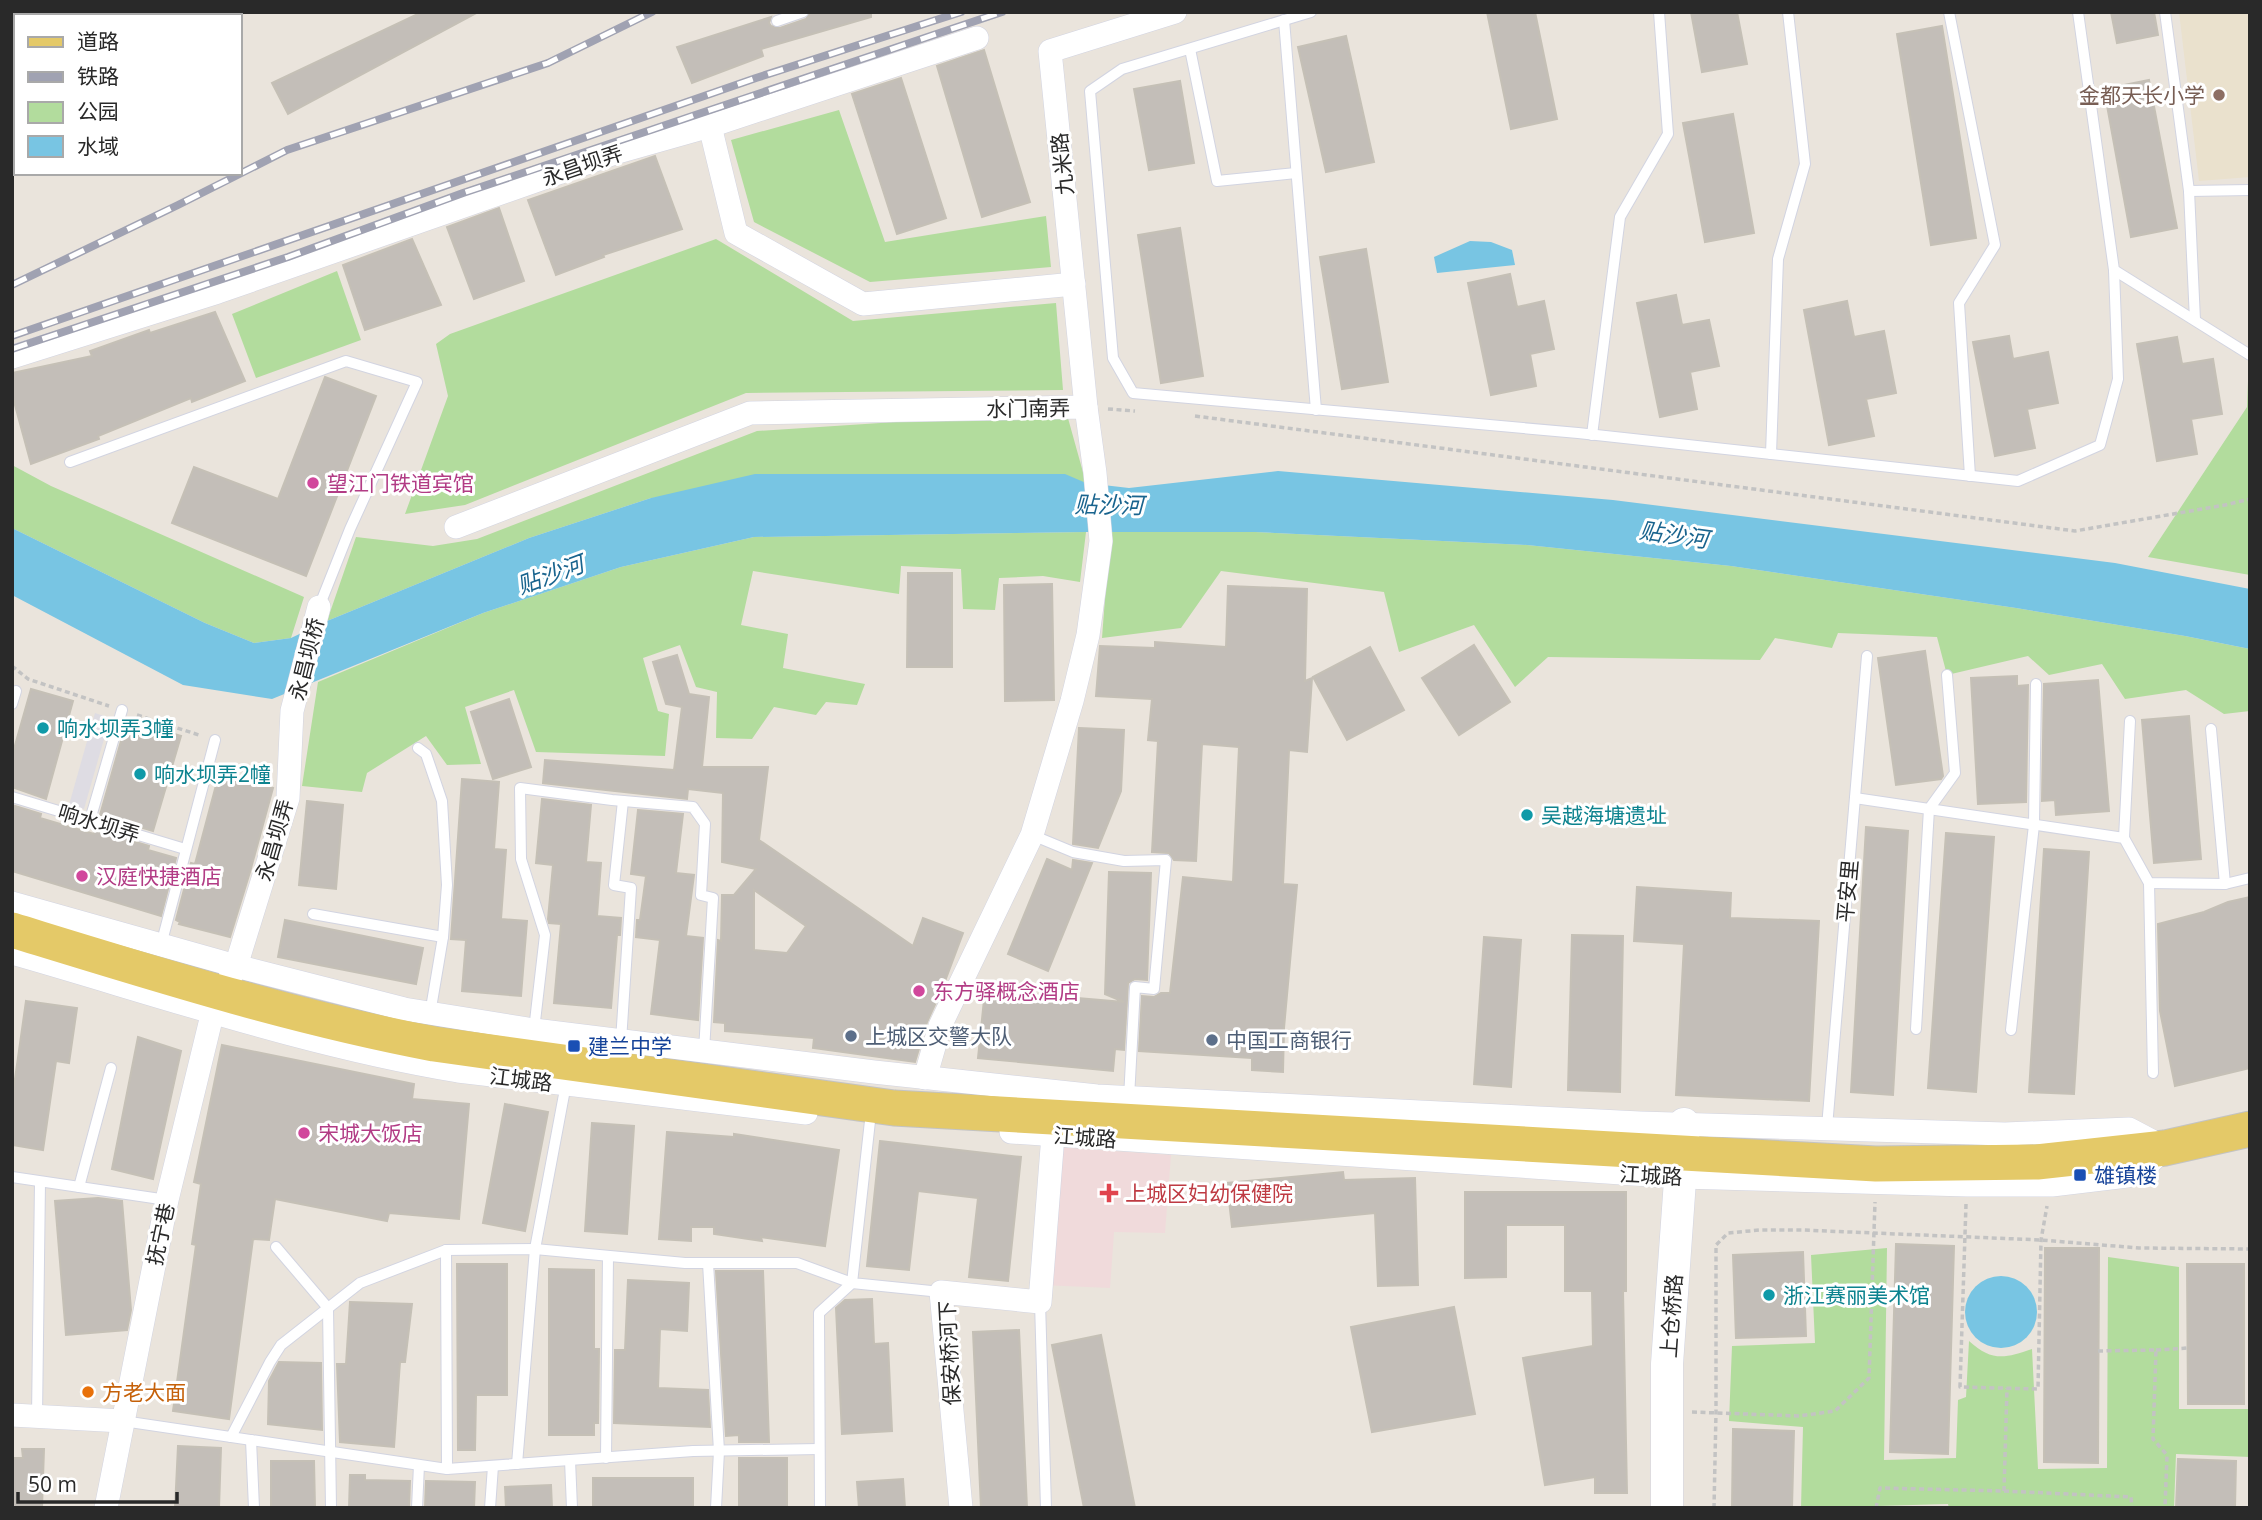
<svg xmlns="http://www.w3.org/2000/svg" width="2262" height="1520" font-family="'Open Sans','Noto Sans SC',sans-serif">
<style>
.industrial{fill:#dedce3}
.education{fill:#eae1cd}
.medical{fill:#f0dadb}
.green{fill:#b2dc9d}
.water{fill:#78c5e3}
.building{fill:#c3beb8;stroke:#c5c0b6;stroke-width:2;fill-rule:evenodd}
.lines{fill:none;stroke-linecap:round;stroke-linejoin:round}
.lane-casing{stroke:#d2d4e1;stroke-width:12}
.street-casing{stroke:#d2d4e1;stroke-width:24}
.secondary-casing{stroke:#d2d4e1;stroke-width:33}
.primary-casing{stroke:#c3c3c3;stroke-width:37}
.path{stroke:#c3c3c3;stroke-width:3.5;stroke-dasharray:5 3.5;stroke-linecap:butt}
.lane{stroke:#fff;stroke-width:10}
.street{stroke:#fff;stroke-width:23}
.secondary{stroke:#fff;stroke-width:32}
.primary{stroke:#e4c968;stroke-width:35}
.rail-casing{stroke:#a0a2b2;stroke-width:8}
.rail{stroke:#fff;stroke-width:5;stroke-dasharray:16;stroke-linecap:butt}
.education-dot{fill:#8d6e63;stroke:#fff;stroke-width:2.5}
.hotel-dot{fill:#d1479c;stroke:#fff;stroke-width:2.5}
.culture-dot{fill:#0f9aa8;stroke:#fff;stroke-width:2.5}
.service-dot{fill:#5c6f8a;stroke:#fff;stroke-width:2.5}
.transit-dot{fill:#1a4fb4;stroke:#fff;stroke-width:2.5}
.health-dot{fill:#e0444e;stroke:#fff;stroke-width:2.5}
.food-dot{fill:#e8710a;stroke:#fff;stroke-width:2.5}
.labels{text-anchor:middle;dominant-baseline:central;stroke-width:6;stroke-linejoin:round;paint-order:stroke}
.education-label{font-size:21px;fill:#785e54;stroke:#fff;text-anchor:end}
.street-label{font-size:21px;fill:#292929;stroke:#fff}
.hotel-label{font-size:21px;fill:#b23c85;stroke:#fff;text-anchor:start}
.culture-label{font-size:21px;fill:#0d838f;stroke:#fff;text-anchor:start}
.service-label{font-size:21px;fill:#4e5e75;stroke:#fff;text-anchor:start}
.transit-label{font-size:21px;fill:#164399;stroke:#fff;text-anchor:start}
.health-label{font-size:21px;fill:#be3a42;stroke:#fff;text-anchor:start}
.food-label{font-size:21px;fill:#c56008;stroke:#fff;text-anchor:start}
.water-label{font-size:23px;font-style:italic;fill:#19648e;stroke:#fff}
</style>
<rect width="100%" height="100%" fill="#eae4dc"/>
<polygon class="industrial" points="95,713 110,718 84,809 69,805"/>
<polygon class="education" points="2179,12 2250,12 2250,177 2199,181"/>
<polygon class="medical" points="1055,1147 1171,1155 1165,1233 1114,1232 1110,1288 1042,1285"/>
<g class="green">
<polygon points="839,110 885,242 1046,216 1051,267 870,282 754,222 731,140"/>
<polygon points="716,239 853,321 1056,303 1063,390 746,393 465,505 405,514 448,396 436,344 450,334"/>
<polygon points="337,271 361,340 256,378 232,314"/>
<polygon points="2248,381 2250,381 2250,575 2148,557 2247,407"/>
<polygon points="1066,411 1086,483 651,498 529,538 327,621 356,537 433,546 477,539 757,431"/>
<polygon points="12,465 51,486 304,597 291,638 254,643 205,623 12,528"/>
<polygon points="1086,532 1080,582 1043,576 999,578 995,610 963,609 961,569 901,566 899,594 753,571 741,625 788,634 783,668 865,684 857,705 826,702 816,715 774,707 752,739 716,738 717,692 696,687 680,645 643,658 658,711 669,714 665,756 536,752 514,690 465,707 481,764 447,765 426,736 367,773 362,792 302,786 318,682 483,613 621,567 754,537"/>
<polygon points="1110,532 1255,532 1527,545 1731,566 2016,608 2185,636 2250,649 2250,711 2224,714 2186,690 2125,699 2102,664 2049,675 2028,656 1947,675 1937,637 1838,633 1832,648 1775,638 1760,660 1548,657 1515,687 1474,625 1399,652 1384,592 1221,571 1181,628 1102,638"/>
<path d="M1887 1248 1884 1460 1956 1458 1958 1400 1966 1397 1969 1341C1991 1361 2004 1359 2032 1349L2038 1469 2107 1468 2108 1257 2179 1267V1409H2250V1457L2176 1454 2174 1508H1949L1948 1504 1877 1506 1876 1508H1801L1803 1427 1729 1421 1732 1346 1815 1343 1811 1255Z"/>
</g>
<g class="water">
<polygon points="1470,241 1491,242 1512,250 1515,265 1437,273 1434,257"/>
<polygon points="1278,471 1613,500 2115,563 2250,589 2250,649 2185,636 2016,608 1731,566 1527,545 1255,532 1086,532 754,537 621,567 483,613 272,699 183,685 12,595 12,528 205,623 254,643 291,638 327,621 529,538 651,498 755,474 1065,474 1086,483 1129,488"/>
<circle cx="2001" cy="1312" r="36"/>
</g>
<g class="building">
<polygon points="422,12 478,12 288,114 272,83"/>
<polygon points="811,12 871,12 871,17 761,49 763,56 692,83 677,47 771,17 769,23 771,26 780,28 806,19"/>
<polygon points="1487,12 1535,12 1557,119 1511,129"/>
<polygon points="1691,12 1737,12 1747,64 1702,72"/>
<polygon points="2111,12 2154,12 2158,35 2117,43"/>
<polygon points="1942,26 1976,238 1931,245 1897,34"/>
<polygon points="1346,36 1374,162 1326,172 1298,47"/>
<polygon points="984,50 1030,202 982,217 937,66"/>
<polygon points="901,78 946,218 897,234 852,94"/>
<polygon points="2149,80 2177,228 2131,237 2104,89"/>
<polygon points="1180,81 1194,163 1149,170 1134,89"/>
<polygon points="1733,114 1754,233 1705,242 1683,123"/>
<polygon points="655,156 682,229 603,255 604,257 556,275 528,200"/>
<polygon points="499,208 524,281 474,299 447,227"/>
<polygon points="1180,228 1203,376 1161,383 1138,235"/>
<polygon points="412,239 441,305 365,330 343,265"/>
<polygon points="1366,249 1388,382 1342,389 1320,257"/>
<polygon points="1510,274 1517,307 1544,301 1554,349 1530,354 1536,386 1491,395 1468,283"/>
<polygon points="1676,295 1682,325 1709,320 1719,366 1690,372 1697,409 1660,417 1637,303"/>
<polygon points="1847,301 1854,337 1884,331 1896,393 1866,399 1874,436 1829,445 1804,310"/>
<polygon points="215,312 245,381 192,402 191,398 98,436 99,439 31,464 12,394 12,373 92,356 90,351 149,330 150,333"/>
<polygon points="2009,336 2013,359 2048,352 2058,403 2027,409 2035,448 1995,456 1973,342"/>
<polygon points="2177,337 2182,364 2213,359 2222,414 2191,419 2197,454 2157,461 2137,344"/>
<polygon points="325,377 376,396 306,576 172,523 194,467 278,499"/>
<polygon points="908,573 952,573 952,667 907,667"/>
<polygon points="1052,584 1054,700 1005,701 1004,585"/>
<polygon points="1228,586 1307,589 1305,681 1312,678 1307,752 1289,750 1283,884 1297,885 1284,1028 1283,1072 1252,1070 1252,1058 1139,1051 1142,996 1154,997 1161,993 1170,993 1183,877 1233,882 1239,747 1202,744 1196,861 1174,860 1169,853 1152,852 1158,741 1148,740 1152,699 1096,696 1100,646 1155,648 1155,642 1226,647"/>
<polygon points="1474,645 1510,702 1459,735 1422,678"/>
<polygon points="1370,647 1404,710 1347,740 1313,677"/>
<polygon points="1925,651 1943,776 1941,779 1896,785 1878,658"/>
<path d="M677 655 689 694 709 697 702 767H768L759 840 913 946 923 918 963 933 942 989 927 1022 915 1062 813 1048 814 1038 725 1031V1023L714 1022 718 940 721 941 722 895H734L756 869 722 862 723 793 688 789 687 799 543 783 545 760 674 770 682 707 666 704 653 662ZM754 890 806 926 787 953 754 950Z"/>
<polygon points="2017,676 2017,686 2028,685 2026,802 1978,804 1971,678"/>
<polygon points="2098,680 2109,811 2056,815 2055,800 2042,801 2044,684"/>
<polygon points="31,689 73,701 46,799 12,787 12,756"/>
<polygon points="509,699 531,767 493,779 471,712"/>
<polygon points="2189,716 2201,859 2154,863 2142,720"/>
<polygon points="127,720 181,736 153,831 100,815"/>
<polygon points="1079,728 1124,730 1121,791 1098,848 1073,844"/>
<polygon points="219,774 273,788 250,872 230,937 179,924 180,922 176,920 191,863 195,864"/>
<polygon points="462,779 499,782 494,849 506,850 501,919 527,921 521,996 462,991 466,940 451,939"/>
<polygon points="542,799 591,805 586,862 601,863 597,916 621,918 620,935 617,935 611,1008 554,1003 561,924 549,923 548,919 553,865 536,863"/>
<polygon points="307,801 343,805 336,889 299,885"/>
<polygon points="15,806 41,814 40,818 94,834 95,830 149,846 148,850 176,858 161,916 12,871 12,816"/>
<polygon points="638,810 683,814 676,873 694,875 686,936 703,938 698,1020 651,1014 660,940 636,937 637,920 640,920 646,876 631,874"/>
<polygon points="1866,827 1908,831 1893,1095 1851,1092"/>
<polygon points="1946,833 1994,837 1976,1092 1928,1088"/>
<polygon points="2044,849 2089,852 2074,1094 2029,1092"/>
<polygon points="1047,859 1072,870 1073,860 1092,863 1048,971 1008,954"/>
<polygon points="1109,872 1151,873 1147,980 1135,979 1128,983 1124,1050 1115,1049 1113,1071 978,1058 985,990 1124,1002 1105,994"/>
<polygon points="1637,887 1731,893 1730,918 1819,921 1809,1101 1676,1095 1684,944 1634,941"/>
<polygon points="2250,897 2250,1068 2175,1086 2160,1011 2158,924 2204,912 2228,902"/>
<polygon points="285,920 423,948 416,984 278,957"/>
<polygon points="1572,935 1623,936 1620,1092 1568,1090"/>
<polygon points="1484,937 1521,940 1511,1087 1474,1084"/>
<polygon points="26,1001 77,1008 69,1063 56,1061 43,1150 12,1145 12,1100"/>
<polygon points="138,1037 181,1051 153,1179 112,1169"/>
<polygon points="222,1045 414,1084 412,1099 469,1104 459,1219 389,1213 387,1221 275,1199 269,1240 253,1239 229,1419 173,1411 196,1245 192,1244 201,1184 194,1182"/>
<polygon points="505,1104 548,1112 525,1231 483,1223"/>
<polygon points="592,1123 634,1126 627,1234 585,1231"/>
<polygon points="667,1132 734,1137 734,1134 839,1150 825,1246 761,1237 762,1241 714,1234 714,1227 691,1227 691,1241 659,1239"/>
<polygon points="880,1141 1021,1157 1008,1281 969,1277 978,1198 918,1191 909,1270 867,1266"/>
<polygon points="1343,1172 1344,1180 1415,1178 1418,1285 1378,1286 1375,1213 1232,1227 1227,1183"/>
<polygon points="1465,1192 1626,1192 1626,1291 1623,1291 1627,1493 1595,1493 1595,1477 1545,1485 1523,1358 1593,1346 1592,1291 1565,1291 1565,1225 1506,1225 1506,1277 1465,1278"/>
<polygon points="98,1198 122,1201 131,1310 127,1330 66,1335 55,1201"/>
<polygon points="1896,1244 1954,1246 1948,1454 1890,1452"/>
<polygon points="2045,1248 2099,1248 2098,1463 2044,1462"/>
<polygon points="1803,1252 1806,1336 1736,1338 1733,1255"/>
<polygon points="457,1264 507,1264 507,1395 476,1395 475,1450 458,1450"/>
<polygon points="2187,1264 2244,1264 2244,1404 2188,1404"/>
<polygon points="549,1269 594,1270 594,1349 599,1349 598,1423 594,1423 594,1435 549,1435"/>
<polygon points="716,1271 763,1271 769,1442 739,1442 739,1435 726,1436"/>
<polygon points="628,1280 689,1283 687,1331 660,1329 658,1388 708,1390 710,1427 614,1423 615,1350 625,1350"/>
<polygon points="872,1299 874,1344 888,1343 892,1431 842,1434 836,1308 845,1300"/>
<polygon points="350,1302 412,1304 405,1362 400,1362 394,1447 340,1442 337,1364 346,1364"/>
<polygon points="1454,1307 1475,1414 1372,1432 1351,1327"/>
<polygon points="1019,1330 1027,1508 981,1508 973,1332"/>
<polygon points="1101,1335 1135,1508 1084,1508 1052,1345"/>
<polygon points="279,1362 321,1363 322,1430 268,1424 269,1381"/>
<polygon points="1733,1429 1794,1431 1792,1508 1732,1508"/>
<polygon points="178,1446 221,1448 219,1508 175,1508"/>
<polygon points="22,1449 44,1449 42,1508 12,1508 12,1458 23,1458"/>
<rect x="739" y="1458" width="48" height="50"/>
<polygon points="2178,1459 2236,1461 2235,1508 2176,1508"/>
<polygon points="271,1461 314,1461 315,1508 271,1508"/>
<polygon points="350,1475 365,1475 365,1480 410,1481 409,1508 349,1508"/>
<rect x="593" y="1478" width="100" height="30"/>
<polygon points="903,1479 905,1508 859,1508 857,1482"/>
<polygon points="426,1481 475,1482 474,1508 425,1508"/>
<polygon points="551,1485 552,1508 506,1508 505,1487"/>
</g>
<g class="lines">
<defs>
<g id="lane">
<polyline points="1311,12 1122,69 1090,91 1113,358 1133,393 1578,433 2018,481 2100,445 2118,379 2114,270"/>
<polyline points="1949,12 1995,245 1959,303 1970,476"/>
<polyline points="2078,12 2114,270 2250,355"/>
<polyline points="2165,12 2189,191 2250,190"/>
<polyline points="1284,20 1316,410"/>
<polyline points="777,21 803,12"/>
<polyline points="1190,49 1217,181 1296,173"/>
<polyline points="2189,191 2195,320"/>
<polyline points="1592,435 1620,217 1668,134 1659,12"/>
<polyline points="1771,454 1778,259 1805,164 1788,12"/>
<polyline points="70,462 346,361 417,382 350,529 319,607"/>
<polyline points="12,704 16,691"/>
<polyline points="2211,729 2225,884"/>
<polyline points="418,748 426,754 442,801 447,885 443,937 430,1014"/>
<polyline points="12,797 185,849"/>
<polyline points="1855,798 2124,838 2149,883 2225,884 2250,878"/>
<polyline points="90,820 122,710"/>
<polyline points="1032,835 1073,852 1124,861 1166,860 1154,989 1135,987 1129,1098"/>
<polyline points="2124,838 2130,721"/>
<polyline points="2149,883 2153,1073"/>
<polyline points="313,914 443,937"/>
<polyline points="161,945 215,740"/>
<polyline points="1916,1029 1929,809 1955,773 1947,675"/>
<polyline points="534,1030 545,935 521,859 520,788 612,800 693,807 705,824 701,895 713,898 704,1051"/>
<polyline points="2011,1030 2034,825 2036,684"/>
<polyline points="621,1041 631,888 614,885 623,801"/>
<polyline points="870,1121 852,1283 941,1292"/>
<polyline points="1827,1127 1867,656"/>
<polyline points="12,1177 167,1200"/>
<polyline points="79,1187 111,1068"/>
<polyline points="276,1247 328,1308 331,1508"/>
<polyline points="446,1250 447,1469"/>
<polyline points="708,1263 719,1451 716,1508"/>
<polyline points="1040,1302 1046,1508"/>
<polyline points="37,1417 40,1182"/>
<polyline points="123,1421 447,1469 693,1451 819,1449"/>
<polyline points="231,1437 270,1362 281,1345 360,1283 446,1250 535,1249 685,1263 797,1263 852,1283 819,1313 820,1508"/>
<polyline points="251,1440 254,1508"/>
<polyline points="606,1458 608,1256"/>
<polyline points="570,1460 572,1508"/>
<polyline points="517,1464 535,1249 566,1084"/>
<polyline points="417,1508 419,1465"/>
<polyline points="490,1508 493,1466"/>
</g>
<g id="street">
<polyline points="126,16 136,12"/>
<polyline points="12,54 16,53"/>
<polyline points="710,126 736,233 863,304 1074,284"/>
<polyline points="12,357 218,292 618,152 710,126 977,38"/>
<polyline points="1086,407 1050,51 1175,12"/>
<polyline points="456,527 750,413 1086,407 1095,473 1101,541 1088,635 1072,701 1032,835 940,1026 925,1078"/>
<polyline points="12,903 236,966 404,1009 534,1030 874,1072 1097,1096 1640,1123 2005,1134 2129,1129 2165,1148 2142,1170 2127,1176 2052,1185 1967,1185 1681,1177 1011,1132"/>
<path d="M12 953C159 995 307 1046 458 1071L806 1113"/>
<polyline points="12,1415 122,1421"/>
<polyline points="106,1508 167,1200 213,1011 236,966 288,798 292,711 319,607"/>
<polyline points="961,1508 941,1292 1040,1302 1053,1135"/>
</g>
<polyline id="secondary" points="1667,1508 1667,1364 1684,1124"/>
<path id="primary" d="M12 930C152 973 291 1017 434 1044L894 1108 1876 1164 2037 1162 2165 1148 2250 1129"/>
</defs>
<use href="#lane" class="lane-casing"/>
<use href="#street" class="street-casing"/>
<use href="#secondary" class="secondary-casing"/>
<use href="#primary" class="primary-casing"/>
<g class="path">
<polyline points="1108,409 1135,411"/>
<polyline points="1195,416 2075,531 2225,505 2250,499"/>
<polyline points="12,666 28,679 109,706"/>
<polyline points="137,715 199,735"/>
<polyline points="1966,1204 1960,1387 2038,1389 2041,1240 2047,1206"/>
<polyline points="2156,1350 2188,1348"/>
<polyline points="2098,1351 2156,1350 2153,1439 2167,1455 2165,1508"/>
<polyline points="1692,1412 1799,1416 1835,1411 1869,1378 1875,1202"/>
<polyline points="2004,1491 2131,1497 2132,1508"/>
<polyline points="1714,1508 1716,1412 1716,1245 1728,1233 1760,1230 1802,1230 2041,1240 2139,1248 2250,1249"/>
<polyline points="1876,1508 1880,1488 2004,1491 2007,1388"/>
</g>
<use href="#lane" class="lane"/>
<use href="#street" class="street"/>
<use href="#secondary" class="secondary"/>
<use href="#primary" class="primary"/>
<defs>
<g id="rail">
<polyline points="12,285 178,205 287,150 548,63 652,12"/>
<polyline points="12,336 756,78 961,12"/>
<polyline points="12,349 288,257 463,193 1002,12"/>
</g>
</defs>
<use href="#rail" class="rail-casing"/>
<use href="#rail" class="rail"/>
</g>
<circle class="education-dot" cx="2219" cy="95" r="7"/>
<g class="hotel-dot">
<circle cx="313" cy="483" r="7"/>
<circle cx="82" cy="876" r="7"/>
<circle cx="919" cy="991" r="7"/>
<circle cx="304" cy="1133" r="7"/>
</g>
<g class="culture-dot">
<circle cx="43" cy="728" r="7"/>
<circle cx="140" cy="774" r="7"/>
<circle cx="1527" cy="815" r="7"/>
<circle cx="1769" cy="1295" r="7"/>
</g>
<g class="service-dot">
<circle cx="851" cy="1036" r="7"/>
<circle cx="1212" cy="1040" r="7"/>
</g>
<g class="transit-dot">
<rect x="567" y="1039" width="14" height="14" rx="3.5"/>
<rect x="2073" y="1168" width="14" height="14" rx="3.5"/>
</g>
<path class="health-dot" d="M1105.5 1182.5h7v7h7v7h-7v7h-7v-7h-7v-7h7z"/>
<circle class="food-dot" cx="88" cy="1392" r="7"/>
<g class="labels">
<g class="education-label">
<text x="2205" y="95">金都天长小学</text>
</g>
<g class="street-label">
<text transform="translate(1062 164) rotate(-96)">九米路</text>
<text transform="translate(582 165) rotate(-19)">永昌坝弄</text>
<text transform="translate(1028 408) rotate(-1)">水门南弄</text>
<text transform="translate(306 659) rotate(-76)">永昌坝桥</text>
<text transform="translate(99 823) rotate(17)">响水坝弄</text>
<text transform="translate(274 840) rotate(-74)">永昌坝弄</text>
<text transform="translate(1847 891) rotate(-85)">平安里</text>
<text transform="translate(521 1079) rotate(7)">江城路</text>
<text transform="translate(1085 1137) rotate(4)">江城路</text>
<text transform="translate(1651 1175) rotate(3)">江城路</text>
<text transform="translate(160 1234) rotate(-78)">抚宁巷</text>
<text transform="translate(1671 1316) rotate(-86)">上仓桥路</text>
<text transform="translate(949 1353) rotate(-93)">保安桥河下</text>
</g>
<g class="hotel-label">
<text x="327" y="483">望江门铁道宾馆</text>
<text x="96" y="876">汉庭快捷酒店</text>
<text x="933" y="991">东方驿概念酒店</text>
<text x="318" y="1133">宋城大饭店</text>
</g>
<g class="culture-label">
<text x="57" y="728">响水坝弄3幢</text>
<text x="154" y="774">响水坝弄2幢</text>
<text x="1541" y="815">吴越海塘遗址</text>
<text x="1783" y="1295">浙江赛丽美术馆</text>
</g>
<g class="service-label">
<text x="865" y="1036">上城区交警大队</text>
<text x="1226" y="1040">中国工商银行</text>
</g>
<g class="transit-label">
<text x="588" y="1046">建兰中学</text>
<text x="2094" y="1175">雄镇楼</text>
</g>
<g class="health-label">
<text x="1125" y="1193">上城区妇幼保健院</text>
</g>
<g class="food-label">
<text x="102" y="1392">方老大面</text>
</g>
<g class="water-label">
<text transform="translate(1109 504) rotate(1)">贴沙河</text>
<text transform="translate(1674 534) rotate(8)">贴沙河</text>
<text transform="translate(550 574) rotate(-20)">贴沙河</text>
</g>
</g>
<rect width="2262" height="1520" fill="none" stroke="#292929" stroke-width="28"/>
<rect x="14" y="14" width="228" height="161" fill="#ffffff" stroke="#a9a9a9" stroke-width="2"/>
<rect x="28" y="37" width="35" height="10" fill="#e4c968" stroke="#a9a9a9" stroke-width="2"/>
<text x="77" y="49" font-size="21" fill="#292929">道路</text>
<rect x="28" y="72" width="35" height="10" fill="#a0a2b2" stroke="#a9a9a9" stroke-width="2"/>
<text x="77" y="84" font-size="21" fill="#292929">铁路</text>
<rect x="28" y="102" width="35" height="21" fill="#b2dc9d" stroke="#a9a9a9" stroke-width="2"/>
<text x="77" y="119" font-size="21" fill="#292929">公园</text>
<rect x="28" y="136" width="35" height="21" fill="#78c5e3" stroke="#a9a9a9" stroke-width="2"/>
<text x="77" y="154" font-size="21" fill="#292929">水域</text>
<path d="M18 1492v10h159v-10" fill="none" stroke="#292929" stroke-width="3.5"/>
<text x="28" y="1492" font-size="21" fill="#292929" stroke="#ffffff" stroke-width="5" paint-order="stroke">50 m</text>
</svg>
